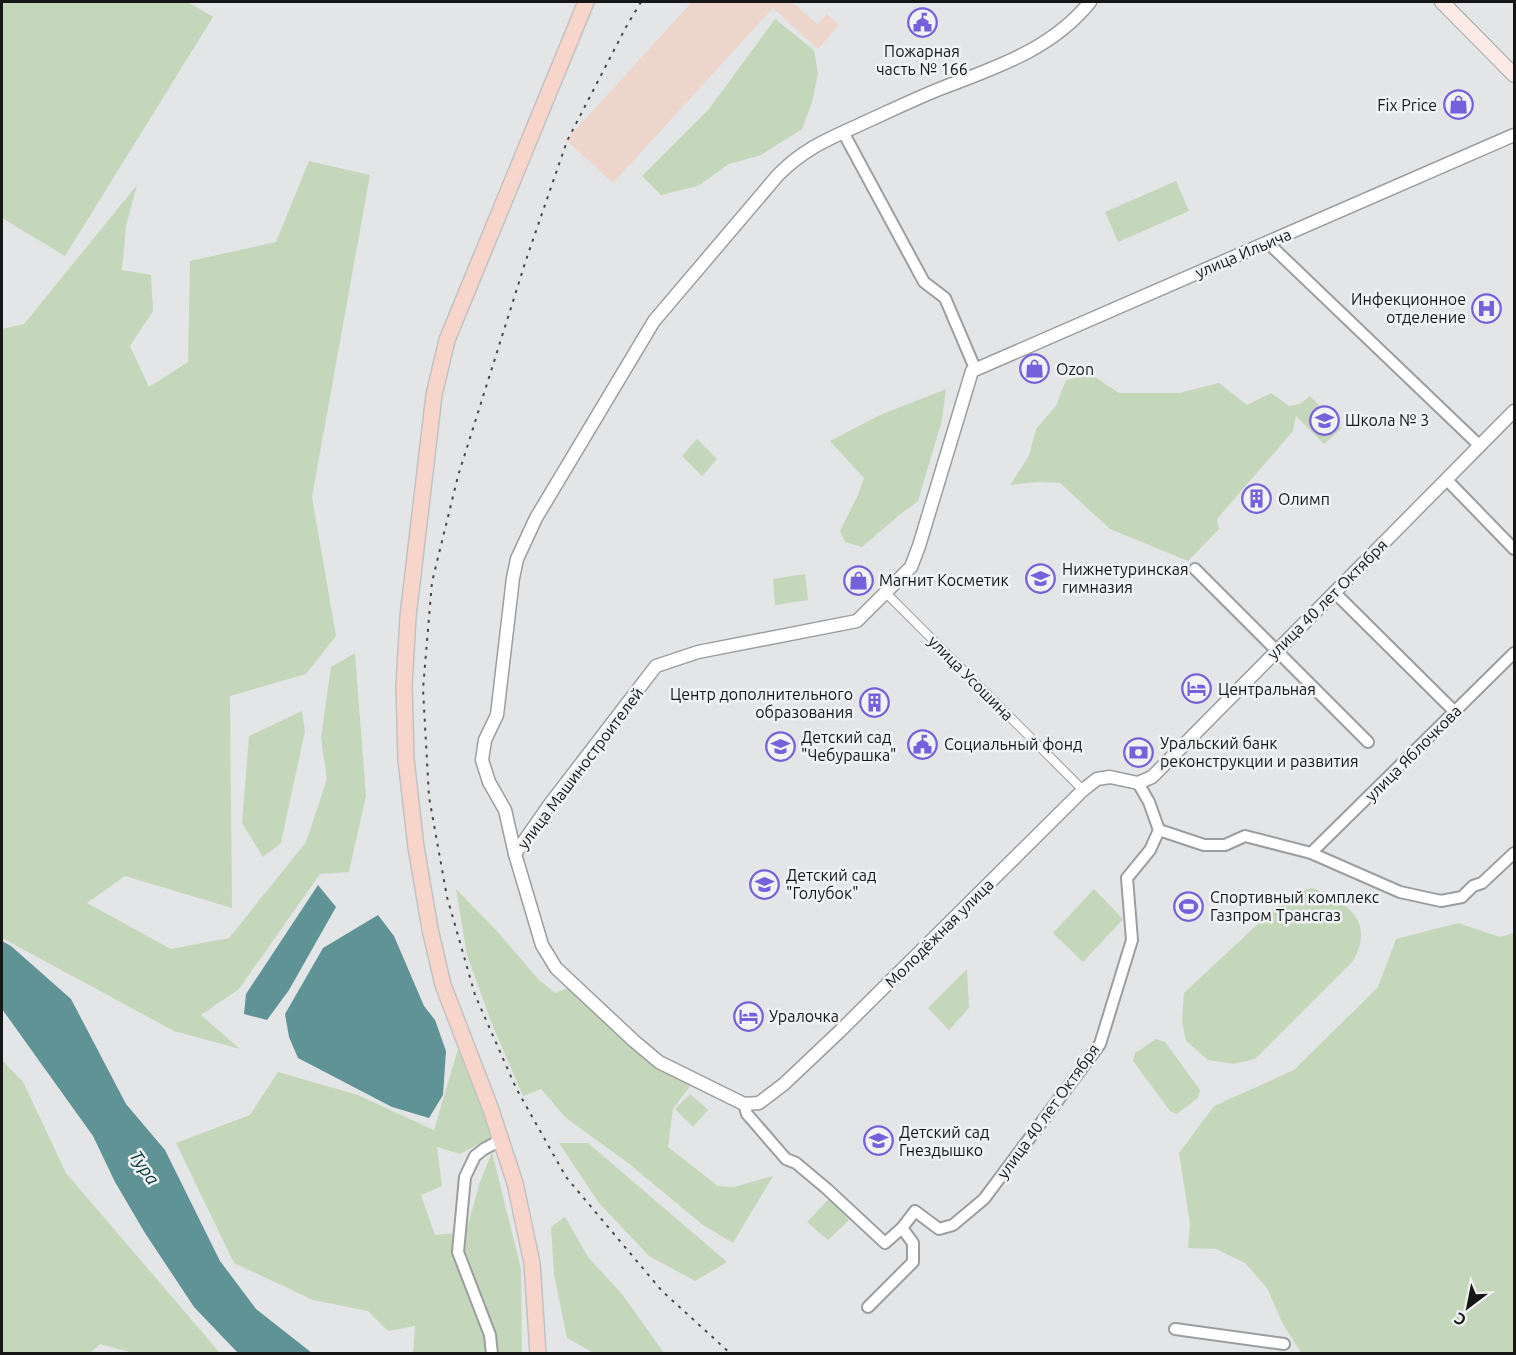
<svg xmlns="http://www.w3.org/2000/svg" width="1516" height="1355" font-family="Ubuntu,sans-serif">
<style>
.industrial{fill:#edd5cc}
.green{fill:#c5d7bb}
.water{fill:#5f9395}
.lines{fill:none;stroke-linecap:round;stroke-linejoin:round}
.pedestrian-casing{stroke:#9c9d9e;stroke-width:10}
.minor-casing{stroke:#9c9d9e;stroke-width:14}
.tertiary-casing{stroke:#9c9d9e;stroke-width:15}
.secondary-casing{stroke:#9c9d9e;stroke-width:16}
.primary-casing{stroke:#c2c2c3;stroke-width:18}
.pedestrian{stroke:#fff;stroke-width:8}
.minor{stroke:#fff;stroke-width:10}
.tertiary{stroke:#fff;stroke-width:12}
.secondary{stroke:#fbeae5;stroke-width:14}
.primary{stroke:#f8d5cb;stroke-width:15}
.rail{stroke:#484849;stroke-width:2;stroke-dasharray:3 6;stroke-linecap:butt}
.labels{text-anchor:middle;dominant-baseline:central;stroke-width:5;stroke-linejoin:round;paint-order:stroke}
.poi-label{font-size:16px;fill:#161617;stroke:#f1f2f4;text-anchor:start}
.street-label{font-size:16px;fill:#161617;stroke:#f1f2f4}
.water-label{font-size:18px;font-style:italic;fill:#003436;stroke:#f1f2f4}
</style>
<rect width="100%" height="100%" fill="#e4e5e7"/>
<polygon class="industrial" points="692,2 792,2 817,24 827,14 839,25 818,49 773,8 613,183 566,140"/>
<g class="green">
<polygon points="2,2 188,2 213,17 65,256 2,218"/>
<polygon points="775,19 814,50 818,74 812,102 802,129 761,155 729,164 698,186 661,195 642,176 709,109"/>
<polygon points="309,161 370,175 312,497 336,636 306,674 230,696 232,908 125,876 87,903 171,949 229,938 306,842 327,779 321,738 331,667 355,653 366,796 349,872 320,874 239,989 201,1015 240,1049 174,1031 2,938 2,329 24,324 137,185 126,226 122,270 151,275 153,311 130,346 149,387 188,362 190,261 276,242"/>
<polygon points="1176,181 1189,211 1118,242 1105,212"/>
<polygon points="1092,375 1119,393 1179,393 1219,383 1247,405 1271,393 1289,406 1300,404 1310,396 1342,428 1324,444 1296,416 1293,431 1217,519 1219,529 1188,561 1110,529 1060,483 1038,482 1010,485 1029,456 1036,429 1056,406 1066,380"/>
<polygon points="946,389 942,420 918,501 898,516 862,547 845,542 840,531 858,495 864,478 830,441 880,415"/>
<polygon points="697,439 717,459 702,476 682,456"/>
<polygon points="805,574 808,600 775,605 773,579"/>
<polygon points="302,711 305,731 281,843 263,857 242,823 249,736"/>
<path d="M1312 888C1346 902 1376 920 1353 961L1255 1059 1233 1064 1208 1060 1186 1041 1182 1021 1184 993 1290 894Z"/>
<polygon points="456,889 497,931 538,979 555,993 570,987 647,1062 694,1081 673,1109 668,1147 718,1186 734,1187 773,1176 733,1243 703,1225 628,1163 565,1117 541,1089 523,1096 492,1024 467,955"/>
<polygon points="1094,889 1123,919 1083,962 1053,933"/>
<polygon points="1458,923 1500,937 1514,933 1514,1353 1301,1353 1282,1322 1267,1288 1245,1263 1216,1249 1188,1248 1190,1224 1179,1153 1214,1106 1294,1070 1378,987 1396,939"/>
<polygon points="967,969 969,1008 949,1030 928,1008"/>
<polygon points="1156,1039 1165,1042 1200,1090 1198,1098 1177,1114 1170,1111 1133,1061 1135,1053"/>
<polygon points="458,1049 494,1136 460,1154 437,1147 442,1186 421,1195 435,1235 466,1232 479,1185 492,1152 521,1269 522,1353 413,1353 415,1326 388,1331 368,1311 313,1300 234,1263 176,1143 250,1115 278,1072 358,1095 434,1130"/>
<polygon points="2,1060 23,1082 66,1173 220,1353 133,1353 100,1344 90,1353 2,1353"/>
<polygon points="690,1094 708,1110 693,1127 675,1109"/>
<polygon points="559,1143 588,1143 727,1262 695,1281 649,1256 599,1203"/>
<polygon points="829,1199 849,1220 828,1240 807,1222"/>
<polygon points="565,1217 588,1257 622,1294 664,1353 594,1353 567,1338 554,1274 551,1227"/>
</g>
<g class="water">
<polygon points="318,885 336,907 289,990 267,1020 244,1014 246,994"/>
<polygon points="378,915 394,936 424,1006 435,1020 446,1051 443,1095 429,1118 392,1107 298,1058 289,1037 285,1014 323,948"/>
<polygon points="2,941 11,946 71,999 126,1104 165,1150 220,1261 256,1309 312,1353 238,1353 194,1307 145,1233 115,1182 93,1136 2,1009"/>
</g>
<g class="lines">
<defs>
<polyline id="pedestrian" points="885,592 1083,790"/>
<g id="minor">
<polyline points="843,132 924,282 945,298 974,366 972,371"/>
<polyline points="1267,242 1480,446"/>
<polyline points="1447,480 1514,549"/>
<polyline points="1195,569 1368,742"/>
<polyline points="1334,592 1455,712"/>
<polyline points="1138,783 1149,802 1159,830"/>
<polyline points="1159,830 1204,845 1225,845 1245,836 1311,853 1400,892 1441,901 1462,897 1473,886 1482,883 1514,853"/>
<polyline points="1311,853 1514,653"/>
<polyline points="744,1104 747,1114 786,1159 796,1163 827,1189 885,1243 902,1228 915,1211 939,1229 953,1225 984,1199 1100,1044 1132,940 1127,878 1150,850 1159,830"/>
<polyline points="868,1307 913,1262 913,1243 902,1228"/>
<polyline points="1175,1329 1284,1344"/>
<polyline points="492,1354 490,1335 458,1252 465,1177 475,1156 484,1149 501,1140"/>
</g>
<g id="tertiary">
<polyline points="1514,135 972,371 919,546 911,567 857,621 698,652 656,666 550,804 515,854 542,945 556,968 634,1041 659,1062 744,1104 759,1103 784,1084 840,1031 1083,790 1097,779 1110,777 1138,783 1152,777 1514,411"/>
<path d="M515 854 505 810 489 782 482 760 485 740 497 715 513 578 517 559 536 518 654 321 778 175C804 149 826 140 859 125 886 113 914 99 942 88 997 67 1052 49 1090 2"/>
</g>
<polyline id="secondary" points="1442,2 1514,75"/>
<polyline id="primary" points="538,1354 532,1263 515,1183 490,1107 443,985 430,929 416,847 406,759 404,686 408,617 434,395 447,340 586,2"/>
</defs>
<use href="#pedestrian" class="pedestrian-casing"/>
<use href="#minor" class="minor-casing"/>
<use href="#tertiary" class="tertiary-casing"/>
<use href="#secondary" class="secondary-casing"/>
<use href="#primary" class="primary-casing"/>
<use href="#pedestrian" class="pedestrian"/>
<use href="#minor" class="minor"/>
<use href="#tertiary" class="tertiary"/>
<use href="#secondary" class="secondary"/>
<use href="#primary" class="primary"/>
<polyline class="rail" points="641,2 626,27 567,141 526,260 458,476 432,582 423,689 429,797 447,897 475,995 516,1088 566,1177 662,1291 731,1354"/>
</g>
<defs>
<symbol id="civic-ring" viewBox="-11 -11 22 22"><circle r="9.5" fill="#f1f2f4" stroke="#7760db" stroke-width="1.5"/><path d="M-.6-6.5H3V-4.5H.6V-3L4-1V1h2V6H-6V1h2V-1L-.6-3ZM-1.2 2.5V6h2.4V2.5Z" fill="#7760db"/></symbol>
<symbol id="shop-ring" viewBox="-11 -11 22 22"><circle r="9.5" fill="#f1f2f4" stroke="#7760db" stroke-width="1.5"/><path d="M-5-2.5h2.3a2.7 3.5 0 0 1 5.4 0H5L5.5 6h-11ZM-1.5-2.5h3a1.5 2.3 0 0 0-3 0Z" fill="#7760db"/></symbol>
<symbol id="hospital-ring" viewBox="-11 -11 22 22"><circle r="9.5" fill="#f1f2f4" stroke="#7760db" stroke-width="1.5"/><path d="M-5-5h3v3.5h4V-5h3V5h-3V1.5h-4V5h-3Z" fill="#7760db"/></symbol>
<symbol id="school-ring" viewBox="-11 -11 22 22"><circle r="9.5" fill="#f1f2f4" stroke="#7760db" stroke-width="1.5"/><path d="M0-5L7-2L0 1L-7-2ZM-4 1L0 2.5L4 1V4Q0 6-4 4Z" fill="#7760db"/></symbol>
<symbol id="building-ring" viewBox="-11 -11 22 22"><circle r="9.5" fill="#f1f2f4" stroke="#7760db" stroke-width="1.5"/><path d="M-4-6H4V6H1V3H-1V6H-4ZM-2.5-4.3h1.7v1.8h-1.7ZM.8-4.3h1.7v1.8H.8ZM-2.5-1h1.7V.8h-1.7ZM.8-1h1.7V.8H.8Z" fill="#7760db"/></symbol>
<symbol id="hotel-ring" viewBox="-11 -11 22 22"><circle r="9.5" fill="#f1f2f4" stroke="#7760db" stroke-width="1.5"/><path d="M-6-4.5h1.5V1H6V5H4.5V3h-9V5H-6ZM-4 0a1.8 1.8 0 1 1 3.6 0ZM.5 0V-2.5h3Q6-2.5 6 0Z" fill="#7760db"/></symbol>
<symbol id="bank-ring" viewBox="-11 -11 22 22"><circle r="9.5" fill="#f1f2f4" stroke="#7760db" stroke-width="1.5"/><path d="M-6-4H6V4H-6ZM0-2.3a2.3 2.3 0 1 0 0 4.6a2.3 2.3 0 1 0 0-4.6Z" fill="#7760db"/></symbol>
<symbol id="stadium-ring" viewBox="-11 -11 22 22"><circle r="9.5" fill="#f1f2f4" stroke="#7760db" stroke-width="1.5"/><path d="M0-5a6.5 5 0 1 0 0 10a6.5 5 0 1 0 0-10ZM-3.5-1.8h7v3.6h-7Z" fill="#7760db"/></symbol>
</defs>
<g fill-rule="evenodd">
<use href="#civic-ring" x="906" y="6" width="33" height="33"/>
<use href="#shop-ring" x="1442" y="88" width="33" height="33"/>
<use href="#hospital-ring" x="1470" y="292" width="33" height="33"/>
<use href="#shop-ring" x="1018" y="352" width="33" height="33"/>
<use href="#school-ring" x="1308" y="404" width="33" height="33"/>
<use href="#building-ring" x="1240" y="482" width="33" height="33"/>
<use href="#school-ring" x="1024" y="562" width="33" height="33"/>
<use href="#shop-ring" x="842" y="564" width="33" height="33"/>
<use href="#hotel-ring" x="1180" y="672" width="33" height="33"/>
<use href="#building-ring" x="858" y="686" width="33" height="33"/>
<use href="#civic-ring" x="906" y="728" width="33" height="33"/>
<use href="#school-ring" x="764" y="730" width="33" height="33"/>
<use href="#bank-ring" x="1122" y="736" width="33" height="33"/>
<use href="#school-ring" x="748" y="868" width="33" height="33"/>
<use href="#stadium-ring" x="1172" y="890" width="33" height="33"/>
<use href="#hotel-ring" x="732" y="1000" width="33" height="33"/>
<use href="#school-ring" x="862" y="1124" width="33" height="33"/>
</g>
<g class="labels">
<g class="poi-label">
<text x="922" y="51" text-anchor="middle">Пожарная<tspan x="922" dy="18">часть № 166</tspan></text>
<text x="1437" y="105" text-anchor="end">Fix Price</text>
<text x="1466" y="299" text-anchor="end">Инфекционное<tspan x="1466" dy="18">отделение</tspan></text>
<text x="1056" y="369">Ozon</text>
<text x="1345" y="420">Школа № 3</text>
<text x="1278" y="499">Олимп</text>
<text x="1062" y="569">Нижнетуринская<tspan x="1062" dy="18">гимназия</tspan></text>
<text x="879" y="580">Магнит Косметик</text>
<text x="1218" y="689">Центральная</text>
<text x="853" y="694" text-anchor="end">Центр дополнительного<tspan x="853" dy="18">образования</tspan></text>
<text x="801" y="737">Детский сад<tspan x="801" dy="18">"Чебурашка"</tspan></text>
<text x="1160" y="743">Уральский банк<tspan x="1160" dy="18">реконструкции и развития</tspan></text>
<text x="944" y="744">Социальный фонд</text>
<text x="786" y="875">Детский сад<tspan x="786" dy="18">"Голубок"</tspan></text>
<text x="1210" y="897">Спортивный комплекс<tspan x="1210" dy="18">Газпром Трансгаз</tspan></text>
<text x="769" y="1016">Уралочка</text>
<text x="899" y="1132">Детский сад<tspan x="899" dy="18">Гнездышко</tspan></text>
</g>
<g class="street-label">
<text transform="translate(1243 253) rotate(-23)">улица Ильича</text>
<text transform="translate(1327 599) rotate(-45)">улица 40 лет Октября</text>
<text transform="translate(971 678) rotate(45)">улица Усошина</text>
<text transform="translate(1413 753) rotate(-45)">улица Яблочкова</text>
<text transform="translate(580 768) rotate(-53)">улица Машиностроителей</text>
<text transform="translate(939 933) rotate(-45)">Молодёжная улица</text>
<text transform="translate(1048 1111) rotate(-54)">улица 40 лет Октября</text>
</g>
<g class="water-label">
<text transform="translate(145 1167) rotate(56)">Тура</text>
</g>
</g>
<rect width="1516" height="1355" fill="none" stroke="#161617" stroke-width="6"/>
<g transform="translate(1468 1307) rotate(212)" stroke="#f1f2f4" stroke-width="4.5" paint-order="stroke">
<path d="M0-4.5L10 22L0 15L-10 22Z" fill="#161617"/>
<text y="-9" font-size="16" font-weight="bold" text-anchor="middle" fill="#161617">С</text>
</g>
</svg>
